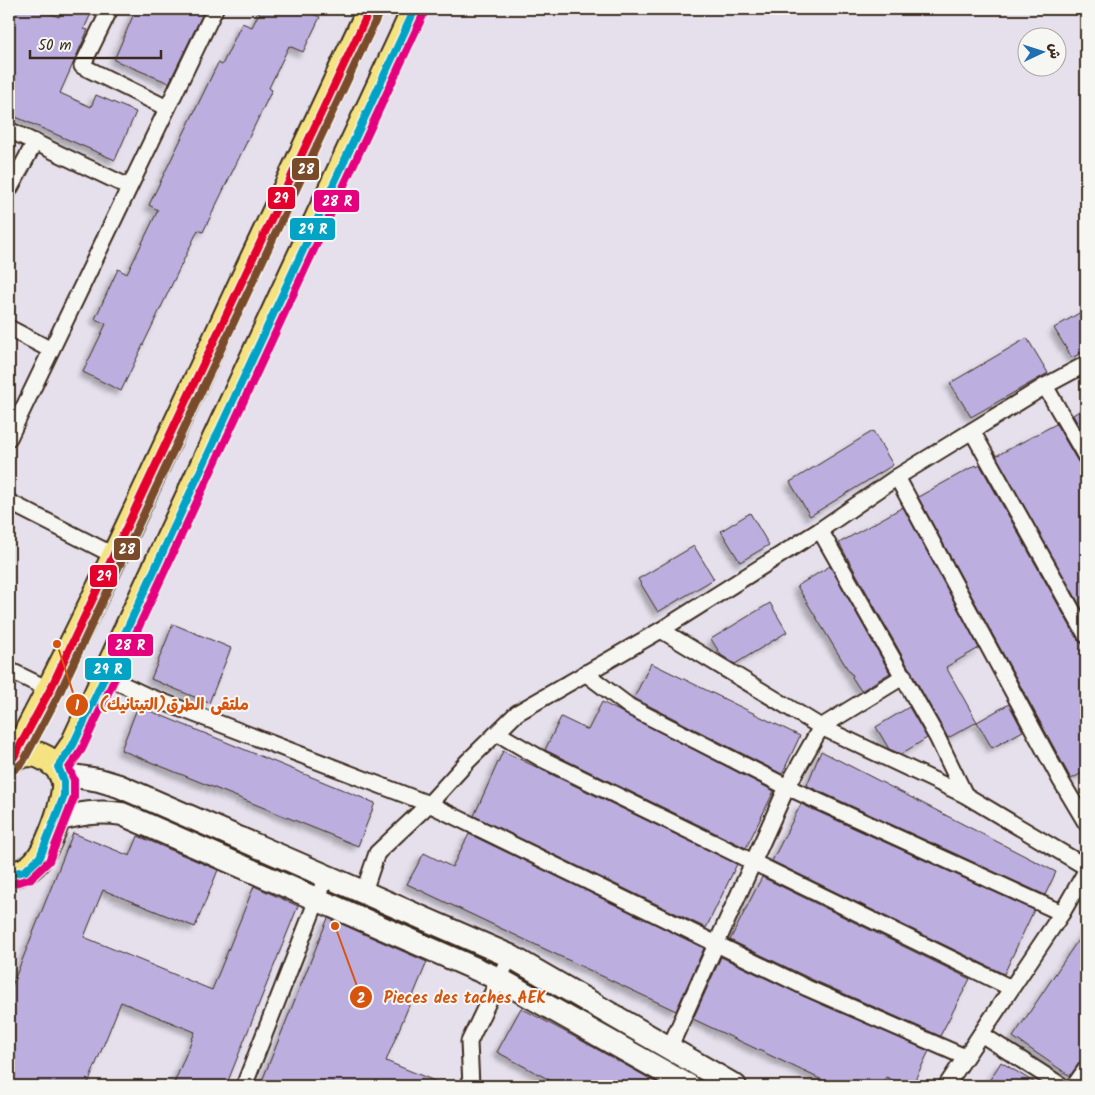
<svg xmlns="http://www.w3.org/2000/svg" width="1095" height="1095" font-family="Kalam,'Playpen Sans Arabic',sans-serif">
<style>
.building{fill:#bcaedf;stroke:#3b2a1e;filter:url(#shadow)}
.lines{fill:none;stroke-linecap:round;stroke-linejoin:round}
.minor-casing{stroke:#3b2a1e;stroke-width:19}
.secondary-casing{stroke:#3b2a1e;stroke-width:26}
.primary-casing{stroke:#3b2a1e;stroke-width:29}
.minor{stroke:#f6f6f2;stroke-width:15}
.secondary{stroke:#f6f6f2;stroke-width:22}
.primary{stroke:#f5e381;stroke-width:25}
.bus-1-casing{stroke:#f6f6f2;stroke-width:11}
.bus-2-casing{stroke:#f6f6f2;stroke-width:11}
.bus-3-casing{stroke:#f6f6f2;stroke-width:11}
.bus-4-casing{stroke:#f6f6f2;stroke-width:11}
.bus-1{stroke:#03a3c5;stroke-width:8}
.bus-2{stroke:#e5007d;stroke-width:8}
.bus-3{stroke:#e4002b;stroke-width:8}
.bus-4{stroke:#7a4b2a;stroke-width:8}
.leader{fill:none;stroke:#d7540e;stroke-width:2}
.callout-dot{fill:#d7540e;stroke:#f6f6f2;stroke-width:2}
.mark-label{font-size:15px;text-anchor:middle;font-weight:bold;fill:#fff}
.callout-label{font-size:16px;text-anchor:middle;font-weight:bold;fill:#d7540e;stroke:#f6f6f2;stroke-width:4;stroke-linejoin:round;paint-order:stroke}
.line-badge{stroke:#f6f6f2;stroke-width:2}
.badge-label{font-size:14px;text-anchor:middle;font-weight:bold;fill:#fff}
</style>
<defs>
<filter id="shadow"><feDropShadow dx="-4.5" dy="4.5" stdDeviation="2.5" flood-color="#0004"/></filter>
</defs>
<rect width="100%" height="100%" fill="#e5e0ec"/>
<filter id="ink" filterUnits="userSpaceOnUse"><feTurbulence type="fractalNoise" baseFrequency=".02" numOctaves="2"/><feDisplacementMap in="SourceGraphic" scale="10" xChannelSelector="R" yChannelSelector="G"/><feConvolveMatrix kernelMatrix="1 2 1 2 8 2 1 2 1" color-interpolation-filters="sRGB"/></filter>
<g filter="url(#ink)">
<g class="building">
<polygon points="9,9 39,9 59,17 62,9 93,9 84,29 88,30 60,93 91,107 96,95 136,112 115,160 9,114"/>
<polygon points="136,9 205,9 169,83 114,60"/>
<polygon points="261,9 302,9 320,17 303,52 289,46 269,88 272,90 203,232 198,230 121,391 83,372 106,324 95,319 118,269 127,274 158,210 149,205 218,63 222,65 242,23 252,27"/>
<polygon points="1086,309 1086,350 1072,358 1054,328"/>
<polygon points="1027,338 1048,373 971,417 950,383"/>
<polygon points="1086,407 1086,439 1073,415"/>
<polygon points="1056,424 1078,462 1086,466 1086,616 996,456"/>
<polygon points="873,431 893,465 810,516 790,482"/>
<polygon points="976,465 977,467 980,465 1078,640 1086,644 1086,771 1071,779 918,497"/>
<polygon points="903,507 979,648 946,667 977,722 948,738 839,543"/>
<polygon points="750,513 769,545 740,562 721,531"/>
<polygon points="694,546 714,579 658,612 638,579"/>
<polygon points="830,566 890,673 861,691 852,677 853,675 850,673 797,586"/>
<polygon points="770,603 787,632 735,664 721,655 711,639"/>
<polygon points="173,624 231,648 209,703 151,679"/>
<polygon points="651,663 800,736 782,774 634,698"/>
<polygon points="602,702 774,791 746,848 545,750 561,717 588,730"/>
<polygon points="1009,704 1023,731 992,748 977,722"/>
<polygon points="138,706 375,803 358,846 121,750"/>
<polygon points="909,707 927,738 901,754 889,749 876,727"/>
<polygon points="503,751 737,864 706,928 474,816"/>
<polygon points="821,751 1056,872 1045,895 810,787 807,785"/>
<polygon points="801,804 1034,910 1004,974 772,861"/>
<polygon points="73,833 130,856 138,836 218,870 195,927 103,890 84,937 212,990 254,886 298,906 226,1086 173,1086 195,1032 121,1002 87,1086 9,1086 9,993"/>
<polygon points="469,834 704,948 676,1011 407,884 424,853 452,867"/>
<polygon points="762,877 970,979 940,1036 811,979 730,940"/>
<polygon points="328,918 427,962 386,1061 447,1086 328,1086 315,1081 312,1086 260,1086"/>
<polygon points="1086,928 1086,1060 1079,1063 1070,1076 1013,1037"/>
<polygon points="721,957 803,996 929,1051 912,1086 907,1086 886,1077 881,1086 835,1086 693,1019"/>
<polygon points="521,1008 584,1042 663,1086 561,1086 497,1052"/>
<polygon points="1001,1062 1040,1086 986,1086"/>
</g>
<g class="lines">
<defs>
<g id="minor">
<polyline points="110,9 82,66 167,108"/>
<polyline points="9,130 129,187"/>
<polyline points="9,190 35,142"/>
<polyline points="9,328 51,350"/>
<polyline points="1045,386 1086,457"/>
<polyline points="972,431 1086,635"/>
<polyline points="9,438 215,9"/>
<polyline points="897,477 1061,781 1086,823"/>
<polyline points="9,502 115,556"/>
<polyline points="820,530 937,737 965,795"/>
<polyline points="661,630 821,727 965,795 1086,867"/>
<polyline points="9,670 50,690"/>
<polyline points="585,673 630,707 787,787 1062,913"/>
<polyline points="105,676 145,695 429,804 807,988 965,1057"/>
<polyline points="497,733 542,759 1011,988"/>
<polyline points="363,894 377,853 429,804 468,761 517,713 661,630 820,530 897,477 1045,386 1086,364"/>
<polyline points="981,1034 1062,1086"/>
<polyline points="669,1049 787,787 821,727 904,676"/>
<polyline points="244,1086 326,877"/>
<polyline points="471,1086 469,1042 510,956"/>
<polyline points="946,1086 1062,913 1086,871"/>
<polyline points="1074,1086 1086,1069"/>
</g>
<g id="secondary">
<polyline points="61,774 99,780 119,786 510,956 735,1086"/>
<path d="M56 820C79 814 98 810 122 814L499 979 689 1086"/>
</g>
<g id="primary">
<path d="M14 757C71 651 122 541 173 431 238 290 304 150 370 9"/>
<path d="M9 761C18 755 30 751 41 756 52 761 61 768 64 780 68 797 48 849 36 862 29 870 19 874 9 874"/>
<polyline points="58,767 73,745 415,9"/>
</g>
</defs>
<use href="#minor" class="minor-casing"/>
<use href="#secondary" class="secondary-casing"/>
<use href="#primary" class="primary-casing"/>
<use href="#minor" class="minor"/>
<use href="#secondary" class="secondary"/>
<use href="#primary" class="primary"/>
<defs>
<polyline id="bus-1" points="9,874 25,871 40,857 64,796 64,781 58,767 73,745 415,9"/>
<polyline id="bus-2" points="11,884 30,879 49,861 74,798 74,780 69,768 82,749 424,13"/>
<polyline id="bus-3" points="9,761 14,757 50,690 370,9"/>
<polyline id="bus-4" points="15,769 23,762 59,694 379,13"/>
</defs>
<use href="#bus-1" class="bus-1-casing"/>
<use href="#bus-2" class="bus-2-casing"/>
<use href="#bus-3" class="bus-3-casing"/>
<use href="#bus-4" class="bus-4-casing"/>
<use href="#bus-1" class="bus-1"/>
<use href="#bus-2" class="bus-2"/>
<use href="#bus-3" class="bus-3"/>
<use href="#bus-4" class="bus-4"/>
</g>
</g>
<path class="leader" d="M57 644L77 705M335 926L361 997"/>
<g class="callout-dot">
<circle cx="57" cy="644" r="5"/>
<circle cx="335" cy="926" r="5"/>
<circle cx="77" cy="705" r="12"/>
<circle cx="361" cy="997" r="12"/>
</g>
<g class="mark-label">
<text x="77" y="710">1</text>
<text x="361" y="1003">2</text>
</g>
<g class="callout-label">
<text x="174" y="710">ملتقى الطرق(التيتانيك)</text>
<text x="465" y="1003">Pieces des taches AEK</text>
</g>
<g class="line-badge">
<rect x="291" y="157" width="29" height="24" rx="5" fill="#7a4b2a"/>
<rect x="267" y="186" width="29" height="24" rx="5" fill="#e4002b"/>
<rect x="313" y="189" width="47" height="24" rx="5" fill="#e5007d"/>
<rect x="289" y="217" width="47" height="24" rx="5" fill="#03a3c5"/>
<rect x="113" y="537" width="28" height="24" rx="5" fill="#7a4b2a"/>
<rect x="89" y="564" width="29" height="24" rx="5" fill="#e4002b"/>
<rect x="107" y="633" width="47" height="24" rx="5" fill="#e5007d"/>
<rect x="84" y="657" width="48" height="24" rx="5" fill="#03a3c5"/>
</g>
<g class="badge-label">
<text x="306" y="174">28</text>
<text x="281" y="203">29</text>
<text x="337" y="206">28 R</text>
<text x="313" y="234">29 R</text>
<text x="127" y="554">28</text>
<text x="104" y="581">29</text>
<text x="130" y="650">28 R</text>
<text x="108" y="674">29 R</text>
</g>
<rect width="1095" height="1095" fill="none" stroke="#f6f6f2" stroke-width="30"/>
<rect x="15" y="15" width="1065" height="1065" fill="none" stroke="#3b2a1e" stroke-width="2" filter="url(#ink)"/>
<g transform="translate(1042 52) rotate(86)"><circle r="24" fill="#f6f6f2" stroke="#aba49d"/>
<path d="M0-4L9 19L0 12L-9 19Z" fill="#1f6fb2"/>
<text y="-8" font-size="14" font-weight="bold" text-anchor="middle" fill="#3b2a1e">ش</text>
</g>
<path d="M30 50v8h131v-8" fill="none" stroke="#3b2a1e" stroke-width="2.5"/>
<text x="38" y="50" font-size="15" fill="#3b2a1e" stroke="#f6f6f2" stroke-width="4" paint-order="stroke">50 m</text>
</svg>
